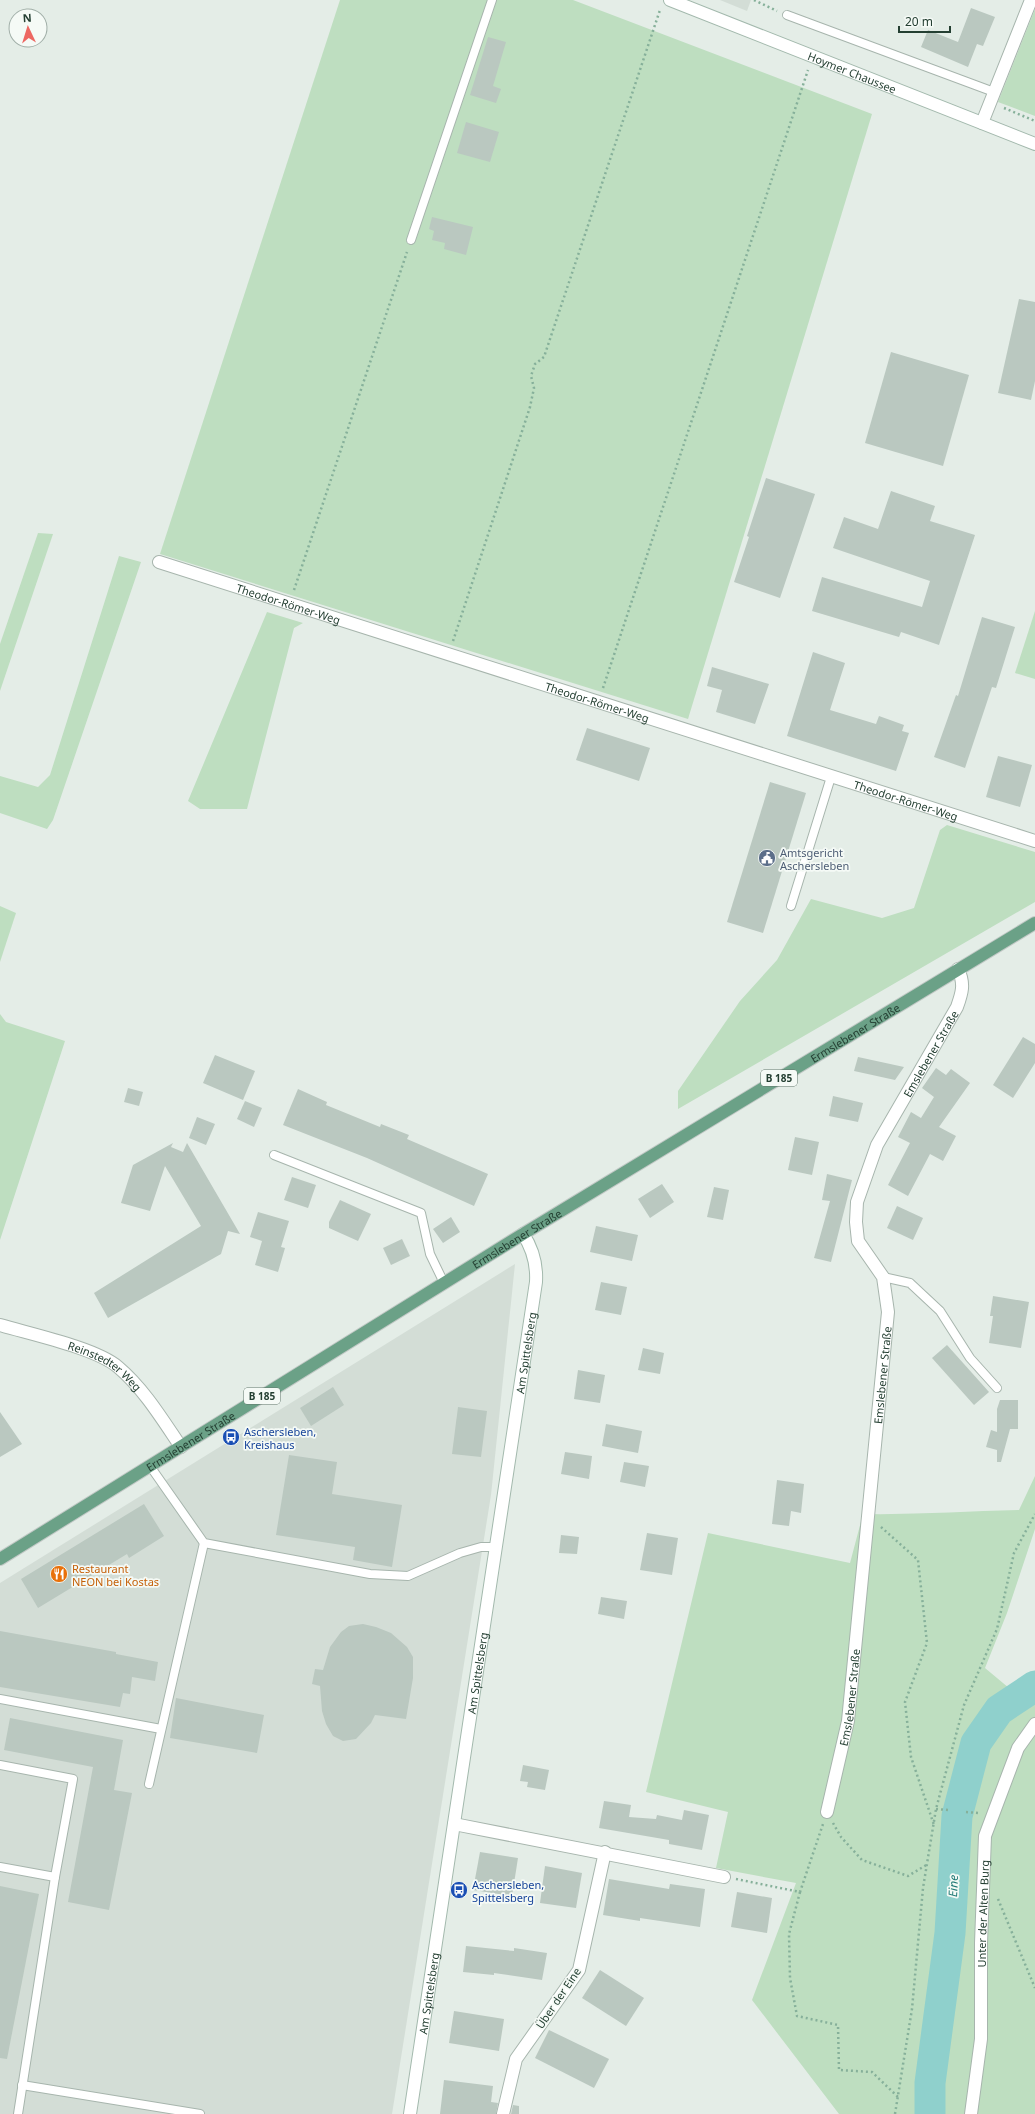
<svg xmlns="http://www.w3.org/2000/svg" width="1035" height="2114" font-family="'Noto Sans',sans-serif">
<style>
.built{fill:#d3ddd6}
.green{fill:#bedec0}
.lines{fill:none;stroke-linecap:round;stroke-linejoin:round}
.river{stroke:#8fd0cc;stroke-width:31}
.building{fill:#bac8c0}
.service-casing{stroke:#a7b5ad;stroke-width:10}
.minor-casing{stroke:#a7b5ad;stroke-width:14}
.secondary-casing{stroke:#a3b9ad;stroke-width:14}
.primary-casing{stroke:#c2c9c6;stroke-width:14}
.path{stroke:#86b09a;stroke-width:2.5;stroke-dasharray:2 3;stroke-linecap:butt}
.service{stroke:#fff;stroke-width:8}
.minor{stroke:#fff;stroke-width:12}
.secondary{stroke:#fff;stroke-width:12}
.primary{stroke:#6ba187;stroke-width:12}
.labels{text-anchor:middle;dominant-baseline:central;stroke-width:3.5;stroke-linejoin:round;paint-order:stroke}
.shield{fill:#f5faf6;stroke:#63776d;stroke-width:1}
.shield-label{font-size:10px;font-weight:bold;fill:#243f32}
.street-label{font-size:11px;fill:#243f32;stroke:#f5faf6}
.service-label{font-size:11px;fill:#4e5e75;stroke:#f5faf6;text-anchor:start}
.transit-label{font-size:11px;fill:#164399;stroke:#f5faf6;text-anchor:start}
.food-label{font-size:11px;fill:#c56008;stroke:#f5faf6;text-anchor:start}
.water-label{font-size:12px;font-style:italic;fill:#207975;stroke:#f5faf6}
</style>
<rect width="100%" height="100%" fill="#e4ede7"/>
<g class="built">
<polygon points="720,0 751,0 747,11"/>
<polygon points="515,1264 491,1495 392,2114 0,2114 0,1583"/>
</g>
<g class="green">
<polygon points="340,0 573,0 872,114 688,719 160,554"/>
<polygon points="1035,9 1035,116 998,102"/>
<polygon points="38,533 53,534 0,691 0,644"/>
<polygon points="119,556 141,562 53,820 47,829 0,813 0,776 38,787 50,775"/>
<polygon points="1035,611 1035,679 1015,673"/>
<polygon points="267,612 303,623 294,628 247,809 200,809 188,801"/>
<polygon points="947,825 1035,852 1035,902 678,1109 678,1091 740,1001 777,960 811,899 882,918 914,908 940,830"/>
<polygon points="0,906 16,913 0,962"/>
<polygon points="0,1014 6,1022 65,1041 0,1240"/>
<path d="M1035 1476V1529L1007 1613 985 1668 1015 1693 1035 1671V2114H839L752 2000 796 1883 716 1868 728 1812 646 1792 708 1533 850 1563 863 1514C915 1515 967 1511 1019 1510Z"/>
</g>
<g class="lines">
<polyline class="river" points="930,2114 930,2083 950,1933 957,1816 976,1743 999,1710 1035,1686"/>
</g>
<g class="building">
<polygon points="971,8 995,17 983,46 977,44 968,67 921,47 928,30 958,42"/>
<polygon points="488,37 506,42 493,86 501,89 496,103 470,95"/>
<polygon points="466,122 499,132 490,162 457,153"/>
<polygon points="432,217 473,227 466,255 444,249 445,243 432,240 434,231 429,229"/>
<polygon points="1019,299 1035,302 1035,381 1031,400 998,393"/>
<polygon points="891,352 969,375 943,466 865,443"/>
<polygon points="766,478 815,494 780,598 734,582 749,537 747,536"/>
<polygon points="891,491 935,506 930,521 975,535 939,645 901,632 899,637 812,611 822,577 922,607 930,581 833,548 844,517 878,529"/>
<polygon points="982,617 1015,627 996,688 992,687 965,768 934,757 956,695 958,696"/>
<polygon points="813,652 845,663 830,710 876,724 879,716 904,725 902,731 909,733 896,771 787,736"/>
<polygon points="712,667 769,684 755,724 716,712 722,690 707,686"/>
<polygon points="587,728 650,748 639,781 576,760"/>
<polygon points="998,756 1032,765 1020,807 986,797"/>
<polygon points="770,782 806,793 763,933 727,922"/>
<polygon points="1023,1037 1035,1044 1035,1063 1013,1098 993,1085"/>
<polygon points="215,1055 255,1071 243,1100 203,1083"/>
<polygon points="858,1057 904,1067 895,1080 854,1071"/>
<polygon points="936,1068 946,1075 951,1069 970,1083 939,1127 956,1136 943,1161 930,1154 908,1196 888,1185 910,1143 898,1137 911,1112 921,1118 934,1097 922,1088"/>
<polygon points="128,1088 143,1092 139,1106 124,1102"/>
<polygon points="298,1089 327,1102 326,1105 380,1127 381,1124 409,1135 407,1139 488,1174 474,1206 367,1158 283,1125"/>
<polygon points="833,1096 863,1103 858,1122 829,1116"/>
<polygon points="245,1101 262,1108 254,1127 237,1119"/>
<polygon points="197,1117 215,1124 206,1145 189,1138"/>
<polygon points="795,1137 819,1142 812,1175 788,1170"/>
<polygon points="173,1143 171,1147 183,1152 187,1143 240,1234 228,1231 221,1254 108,1318 94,1293 201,1226 165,1166 150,1211 121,1203 133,1165"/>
<polygon points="827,1174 852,1180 831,1262 814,1258 830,1201 822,1200"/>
<polygon points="292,1177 316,1185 308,1208 284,1200"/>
<polygon points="662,1184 674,1202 650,1218 638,1199"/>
<polygon points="714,1187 729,1190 723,1220 707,1217"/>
<polygon points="340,1200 371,1214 358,1241 329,1228 329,1222"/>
<polygon points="897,1206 923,1218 913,1240 887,1228"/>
<polygon points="258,1212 289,1221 281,1247 285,1248 278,1272 255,1265 262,1241 250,1237"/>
<polygon points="451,1217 460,1232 443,1243 433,1229"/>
<polygon points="596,1226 638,1235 632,1261 590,1252"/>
<polygon points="402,1239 410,1256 391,1265 383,1248"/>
<polygon points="601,1282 627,1287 621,1315 595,1310"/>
<polygon points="993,1296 1029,1302 1021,1348 989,1343 993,1316 990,1316"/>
<polygon points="947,1345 989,1392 974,1405 932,1358"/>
<polygon points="643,1348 664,1353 660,1374 638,1370"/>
<polygon points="578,1370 605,1375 600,1403 574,1399"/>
<polygon points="333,1387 344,1405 311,1426 300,1408"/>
<polygon points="1000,1400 1018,1400 1018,1429 1010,1429 1001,1462 997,1462 997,1450 986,1447 991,1430 997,1432 997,1409"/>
<polygon points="458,1407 487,1411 481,1457 452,1454"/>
<polygon points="0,1412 22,1444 0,1457"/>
<polygon points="606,1424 642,1431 638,1453 602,1446"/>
<polygon points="565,1452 592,1456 589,1479 561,1474"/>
<polygon points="289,1455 337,1462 332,1494 402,1505 392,1567 353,1560 355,1547 276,1535"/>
<polygon points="624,1462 649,1466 645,1487 620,1482"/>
<polygon points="777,1480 804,1484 801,1513 791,1511 789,1526 772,1524"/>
<polygon points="144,1504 164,1536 129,1558 127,1554 38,1608 21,1579"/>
<polygon points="647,1533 678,1538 672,1575 640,1570"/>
<polygon points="561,1535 579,1537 577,1554 559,1553"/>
<polygon points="601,1597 627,1601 624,1619 598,1614"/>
<polygon points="363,1624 376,1627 391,1633 407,1647 413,1657 413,1678 406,1719 375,1715 371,1723 356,1739 343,1741 333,1736 326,1724 322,1711 320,1686 312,1684 315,1669 323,1670 330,1647 341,1632 349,1626"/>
<polygon points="0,1631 116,1652 116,1654 158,1662 155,1681 132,1677 130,1694 123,1693 120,1707 0,1687"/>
<polygon points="176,1698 264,1715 257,1753 170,1738"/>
<polygon points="10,1718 123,1740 114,1790 132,1793 109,1910 68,1902 93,1767 4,1750"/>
<polygon points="523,1765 549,1770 545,1790 527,1787 528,1782 520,1781"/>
<polygon points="604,1801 631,1805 629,1817 656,1819 657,1815 682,1820 684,1810 709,1815 702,1850 669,1844 669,1840 599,1828"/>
<polygon points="480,1852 518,1858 512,1896 473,1890"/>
<polygon points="545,1866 582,1873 576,1908 540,1903"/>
<polygon points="609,1879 669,1889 670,1884 705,1889 700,1927 640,1918 640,1921 603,1915"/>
<polygon points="0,1886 39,1894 7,2059 0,2058"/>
<polygon points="737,1892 772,1898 767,1933 731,1927"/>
<polygon points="466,1946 514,1951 514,1948 547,1953 542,1980 494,1973 494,1975 463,1972"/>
<polygon points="600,1970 644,1998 626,2026 582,1998"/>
<polygon points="454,2011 504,2019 499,2051 449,2043"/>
<polygon points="549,2030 609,2059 594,2088 535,2058"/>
<polygon points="444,2080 493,2086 491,2102 498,2103 496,2114 440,2114"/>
<polygon points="513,2105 519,2106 519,2114 511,2114"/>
</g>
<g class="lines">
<defs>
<g id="service">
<polyline points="787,15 994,92"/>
<polyline points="411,240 492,0"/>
<polyline points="791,906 831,777"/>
<polyline points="274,1155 421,1213 430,1254 444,1283"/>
<polyline points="883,1277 910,1283 940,1311 970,1358 997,1388"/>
<polyline points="150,1466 204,1543 370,1574 408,1576 460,1553 481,1547 495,1547"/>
<polyline points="0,1699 161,1729"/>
<polyline points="0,1765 73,1779 55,1877 0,1867"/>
<polyline points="149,1784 204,1543"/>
<polyline points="22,2085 200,2114"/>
<polyline points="18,2114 55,1877"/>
</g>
<g id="minor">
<polyline points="982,123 1031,0"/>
<path id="s1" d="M159 562 1035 841"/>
<path id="s2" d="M0 1325C30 1334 96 1348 118 1367 144 1389 162 1419 181 1447"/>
<path id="s3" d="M827 1812 848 1721 888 1312 883 1277 858 1241 856 1222 857 1202 877 1145 957 1007C962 993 965 984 958 969"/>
<polyline points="454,1824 724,1877"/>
<polyline points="503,2114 516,2059 579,1970 605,1852"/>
<path id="s4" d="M971 2114 981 2039V1943L985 1836 1018 1748 1035 1724"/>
</g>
<g id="secondary">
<path id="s5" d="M670 0 1035 144"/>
<path id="s6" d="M410 2114 536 1282C537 1264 533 1249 523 1234"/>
</g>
<g id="primary">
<path id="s7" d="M0 1559 523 1234 1035 923"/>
</g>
</defs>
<use href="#service" class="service-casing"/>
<use href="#minor" class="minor-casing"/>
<use href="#secondary" class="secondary-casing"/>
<use href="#primary" class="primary-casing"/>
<g class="path">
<polyline points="754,0 777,11"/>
<polyline points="1004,108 1035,121"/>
<polyline points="294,590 407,252"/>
<polyline points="453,641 530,407 534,388 531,376 535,364 544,357 660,10"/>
<polyline points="603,688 808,70"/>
<polyline points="881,1527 918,1560 927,1643 905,1702 911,1757 934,1825"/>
<polyline points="936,1809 949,1810"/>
<polyline points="966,1812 979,1813"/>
<polyline points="833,1823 841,1837 862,1860 908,1876 928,1864"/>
<polyline points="736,1879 800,1892 823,1824"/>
<polyline points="800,1892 789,1934 790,1978 797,2016 838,2025 839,2070 872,2072 898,2097"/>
<polyline points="998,1899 1035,1988"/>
<polyline points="895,2114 912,2009 923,1888 936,1809 964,1705 997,1629 1014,1553 1035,1514"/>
</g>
<use href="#service" class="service"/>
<use href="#minor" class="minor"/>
<use href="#secondary" class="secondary"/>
<use href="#primary" class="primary"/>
</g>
<defs>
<symbol id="civic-disc" viewBox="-11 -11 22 22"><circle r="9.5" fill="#5c6f8a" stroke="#f5faf6"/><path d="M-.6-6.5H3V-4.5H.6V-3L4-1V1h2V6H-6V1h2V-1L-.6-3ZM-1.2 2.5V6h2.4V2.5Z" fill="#fff"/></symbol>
<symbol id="bus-disc" viewBox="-11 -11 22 22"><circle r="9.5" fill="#1a4fb4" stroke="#f5faf6"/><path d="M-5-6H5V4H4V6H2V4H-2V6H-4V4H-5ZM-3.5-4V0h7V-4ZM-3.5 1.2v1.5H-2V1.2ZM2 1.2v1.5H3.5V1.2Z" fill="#fff"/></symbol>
<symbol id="restaurant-disc" viewBox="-11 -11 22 22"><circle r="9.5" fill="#e8710a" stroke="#f5faf6"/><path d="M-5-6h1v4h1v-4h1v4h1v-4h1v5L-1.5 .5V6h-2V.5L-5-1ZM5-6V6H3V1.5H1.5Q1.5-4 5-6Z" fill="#fff"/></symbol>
</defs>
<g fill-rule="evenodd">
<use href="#civic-disc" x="757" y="848" width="20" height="20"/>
<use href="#bus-disc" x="221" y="1427" width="20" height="20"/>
<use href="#restaurant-disc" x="49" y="1564" width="20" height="20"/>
<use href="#bus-disc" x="449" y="1880" width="20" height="20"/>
</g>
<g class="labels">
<g class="shield">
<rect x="761" y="1070" width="36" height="16" rx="3"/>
<rect x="244" y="1388" width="36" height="16" rx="3"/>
</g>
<g class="shield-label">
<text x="779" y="1078">B 185</text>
<text x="262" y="1396">B 185</text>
</g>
<g class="street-label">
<text stroke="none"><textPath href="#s5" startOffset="196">Hoymer Chaussee</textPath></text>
<text stroke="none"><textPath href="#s1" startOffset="136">Theodor-Römer-Weg</textPath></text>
<text stroke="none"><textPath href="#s1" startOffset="460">Theodor-Römer-Weg</textPath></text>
<text stroke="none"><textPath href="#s1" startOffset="784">Theodor-Römer-Weg</textPath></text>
<text stroke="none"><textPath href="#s7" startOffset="1004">Ermslebener Straße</textPath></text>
<text stroke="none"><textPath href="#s3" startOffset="789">Emslebener Straße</textPath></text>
<text stroke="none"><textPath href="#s7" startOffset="608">Ermslebener Straße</textPath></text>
<text stroke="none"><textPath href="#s6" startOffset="770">Am Spittelsberg</textPath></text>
<text stroke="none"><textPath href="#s2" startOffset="114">Reinstedter Weg</textPath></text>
<text stroke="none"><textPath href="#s3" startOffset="441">Emslebener Straße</textPath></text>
<text stroke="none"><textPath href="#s7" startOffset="224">Ermslebener Straße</textPath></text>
<text stroke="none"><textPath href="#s6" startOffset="446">Am Spittelsberg</textPath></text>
<text stroke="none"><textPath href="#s3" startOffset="117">Emslebener Straße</textPath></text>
<text stroke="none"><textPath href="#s4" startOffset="201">Unter der Alten Burg</textPath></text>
<text stroke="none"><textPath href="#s6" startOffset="122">Am Spittelsberg</textPath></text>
<text transform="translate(558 1998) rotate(-56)">Über der Eine</text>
</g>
<g class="service-label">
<text x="780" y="852">Amtsgericht<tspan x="780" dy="13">Aschersleben</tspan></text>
</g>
<g class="transit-label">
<text x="244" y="1431">Aschersleben,<tspan x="244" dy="13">Kreishaus</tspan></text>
<text x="472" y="1884">Aschersleben,<tspan x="472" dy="13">Spittelsberg</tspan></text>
</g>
<g class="food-label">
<text x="72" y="1568">Restaurant<tspan x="72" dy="13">NEON bei Kostas</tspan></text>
</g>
<g class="water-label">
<text transform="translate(953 1886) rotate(-87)">Eine</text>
</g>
</g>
<g transform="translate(28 28) rotate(356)"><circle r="19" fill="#f5faf6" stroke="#a1afa8"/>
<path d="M0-3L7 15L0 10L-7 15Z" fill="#ed6762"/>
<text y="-6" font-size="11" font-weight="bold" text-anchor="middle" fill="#243f32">N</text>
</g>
<path d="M899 26v6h51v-6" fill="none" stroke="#243f32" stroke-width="2"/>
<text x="905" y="26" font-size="12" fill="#243f32" stroke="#f5faf6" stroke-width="3" paint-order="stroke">20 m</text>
</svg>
